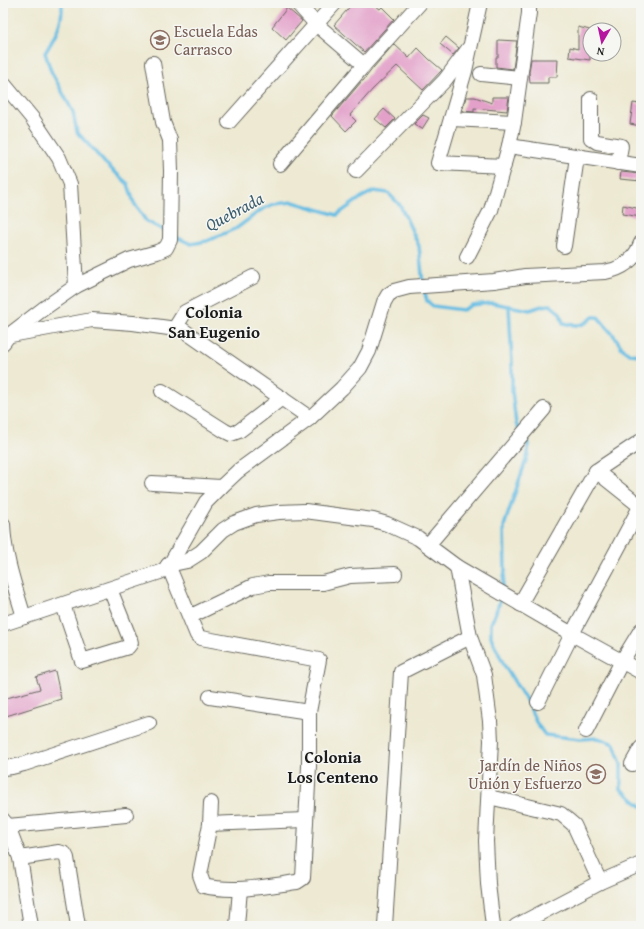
<svg xmlns="http://www.w3.org/2000/svg" width="644" height="929" font-family="'Gentium Book Plus',serif">
<style>
.lines{fill:none;stroke-linecap:round;stroke-linejoin:round}
.stream{stroke:#67bde3;stroke-width:3.5}
.building{fill:#e3a1ca}
.minor-casing{stroke:#65645c;stroke-width:16}
.minor{stroke:#fff;stroke-width:14}
.labels{text-anchor:middle;dominant-baseline:central;stroke-width:3;stroke-linejoin:round;paint-order:stroke}
.education-label{font-size:16px;fill:#785e54;stroke:#f6f6f2;text-anchor:start}
.water-label{font-size:17px;font-style:italic;fill:#3a5c6c;stroke:#f6f6f2}
.neighbourhood-label{font-size:17px;font-weight:bold;fill:#1c1c1c;stroke:#f6f6f2}
</style>
<rect width="100%" height="100%" fill="#f6f6f2"/>
<filter id="ink" filterUnits="userSpaceOnUse"><feTurbulence type="fractalNoise" baseFrequency=".025" numOctaves="2"/><feDisplacementMap in="SourceGraphic" scale="8" xChannelSelector="R" yChannelSelector="G"/><feConvolveMatrix kernelMatrix="1 2 1 2 8 2 1 2 1" color-interpolation-filters="sRGB"/></filter>
<filter id="wash" filterUnits="userSpaceOnUse"><feTurbulence type="fractalNoise" baseFrequency=".012" numOctaves="4" result="noise"/><feDisplacementMap in="SourceGraphic" scale="16" xChannelSelector="R" yChannelSelector="G"/><feGaussianBlur stdDeviation="0.9" result="paint"/><feColorMatrix in="noise" values="0 0 0 0 0 0 0 0 0 0 0 0 0 0 0 0 0 1.4 0 .05"/><feComposite in="paint" operator="in"/></filter>
<g filter="url(#wash)">
<rect width="100%" height="100%" fill="#ede9d2"/>
<g class="lines">
<g class="stream">
<path d="M62 3C63 23 55 37 45 53L51 71 73 112 77 132 105 163 128 184 134 203 146 221 167 232"/>
<polyline points="174,236 191,244 207,241 237,228 261,210 274,204 293,202 337,215 362,197 374,191 388,193 400,205 419,246 423,284"/>
<path d="M424 290 427 301 433 306 463 310 472 305 492 303 530 310 542 306 550 305 560 313 563 323C577 326 583 327 593 317H598L615 337 622 348 630 354 641 355"/>
<polyline points="509,306 512,362 512,391 516,424 521,432"/>
<polyline points="502,589 505,571 504,526 528,454 528,442 524,437"/>
<polyline points="500,595 499,604 491,624 491,637 504,665 526,700 537,724 545,735 580,739 598,738 614,744 621,764 621,789 641,806"/>
</g>
</g>
<g id="blocks">
<g class="building">
<polygon points="353,3 372,3 380,9 382,7 394,19 364,52 334,25"/>
<polygon points="287,8 302,21 286,40 272,27"/>
<polygon points="578,27 590,30 590,60 569,57 570,47 578,49"/>
<polygon points="446,37 459,48 453,55 440,44"/>
<polygon points="498,40 517,41 513,69 496,67 496,57 498,57"/>
<polygon points="394,44 409,58 418,48 429,59 442,70 423,90 397,66 373,89 350,115 356,121 346,131 332,116 362,81 363,81 373,68"/>
<polygon points="531,59 558,59 557,77 548,77 548,83 530,83 529,72"/>
<polygon points="466,97 475,97 492,103 492,97 509,97 507,111 474,108 474,112 462,111"/>
<polygon points="633,103 641,104 641,126 630,124"/>
<polygon points="384,109 395,119 386,128 375,119"/>
<polygon points="423,115 429,118 422,129 414,124"/>
<polygon points="621,172 641,174 641,181 620,179"/>
<polygon points="623,205 641,209 641,217 622,214"/>
<polygon points="55,671 61,699 3,717 3,699 40,689 36,677"/>
</g>
</g>
</g>
<g filter="url(#ink)">
<use href="#blocks" fill-opacity="0" stroke="#65645c" stroke-width="1"/>
<g class="lines">
<defs>
<g id="minor">
<polyline points="297,3 316,24 364,65"/>
<polyline points="480,3 465,71 438,163 504,166"/>
<polyline points="481,74 520,78"/>
<polyline points="3,83 32,118 59,158 70,184 76,286"/>
<polyline points="591,99 591,138 597,142 621,146 618,163"/>
<polyline points="451,119 514,122"/>
<polyline points="229,122 335,3"/>
<polyline points="509,146 641,166"/>
<polyline points="280,164 364,65 420,3"/>
<polyline points="356,171 445,80 469,48"/>
<polyline points="564,246 577,157"/>
<polyline points="467,257 491,210 509,146 514,122 529,13 529,3"/>
<polyline points="175,328 185,312 253,277"/>
<polyline points="11,335 92,320 133,323 183,330 310,418"/>
<polyline points="3,343 9,335 43,309 76,286 129,260 157,252 166,248 170,240 171,171 170,140 163,122 153,63"/>
<polyline points="162,391 225,431 231,434 239,431 282,398"/>
<polyline points="596,471 640,506"/>
<polyline points="152,483 221,487"/>
<path d="M3 524C4 556 15 587 24 617"/>
<polyline points="428,545 544,409"/>
<path d="M168 565 197 635 201 638 319 660 309 712V766L303 878 297 882C267 886 234 893 204 886L200 875 210 824 211 803"/>
<polyline points="168,565 187,561 201,552 223,530 234,523 256,515 279,512 305,511 373,520 387,524 418,538 457,567 572,634 641,672"/>
<polyline points="457,567 470,637 484,675 490,721 491,741 486,841 488,884 493,926"/>
<polyline points="520,604 596,471 641,441"/>
<polyline points="63,605 82,661 128,647 131,643 130,639 110,589"/>
<polyline points="191,616 253,586 269,583 323,583 350,576 395,574"/>
<path d="M3 624 160 572 165 569 172 561 206 502 221 487 238 471 310 418 342 388 360 368 369 351 384 302 388 295 394 291 409 287 494 281 525 276 605 272C622 269 635 260 641 243"/>
<polyline points="210,697 309,712"/>
<polyline points="538,702 572,634 641,505"/>
<polyline points="586,731 622,661 641,630"/>
<polyline points="632,764 641,748"/>
<polyline points="3,768 12,767 24,764 149,723"/>
<polyline points="489,797 561,814 574,825 600,882"/>
<polyline points="3,820 8,826 20,858"/>
<polyline points="210,824 305,820"/>
<polyline points="8,826 126,815"/>
<polyline points="31,926 20,858 59,852 65,854 67,858 78,926"/>
<polyline points="237,926 240,889"/>
<polyline points="385,926 401,672 470,637"/>
<polyline points="516,926 600,882 641,864"/>
</g>
</defs>
<use href="#minor" class="minor-casing"/>
<use href="#minor" class="minor"/>
</g>
</g>
<defs>
<symbol id="school-ring" viewBox="-11 -11 22 22"><circle r="9.5" fill="#f6f6f2" stroke="#8d6e63" stroke-width="1.5"/><path d="M0-5L7-2L0 1L-7-2ZM-4 1L0 2.5L4 1V4Q0 6-4 4Z" fill="#8d6e63"/></symbol>
</defs>
<g fill-rule="evenodd">
<use href="#school-ring" x="149" y="29" width="22" height="22"/>
<use href="#school-ring" x="585" y="763" width="22" height="22"/>
</g>
<g class="labels">
<g class="education-label">
<text x="174" y="31">Escuela Edas<tspan x="174" dy="18">Carrasco</tspan></text>
<text x="582" y="765" text-anchor="end">Jardín de Niños<tspan x="582" dy="18">Unión y Esfuerzo</tspan></text>
</g>
<g class="water-label">
<text transform="translate(234 211) rotate(-28)">Quebrada</text>
</g>
<g class="neighbourhood-label">
<text x="214" y="311">Colonia<tspan x="214" dy="20">San Eugenio</tspan></text>
<text x="333" y="756">Colonia<tspan x="333" dy="20">Los Centeno</tspan></text>
</g>
</g>
<rect width="644" height="929" fill="none" stroke="#f6f6f2" stroke-width="16"/>
<g transform="translate(602 42) rotate(189)"><circle r="19" fill="#f6f6f2" stroke="#9f9f9c"/>
<path d="M0-3L7 15L0 10L-7 15Z" fill="#b5179e"/>
<text y="-6" font-size="11" font-weight="bold" text-anchor="middle" fill="#1c1c1c">N</text>
</g>
</svg>
